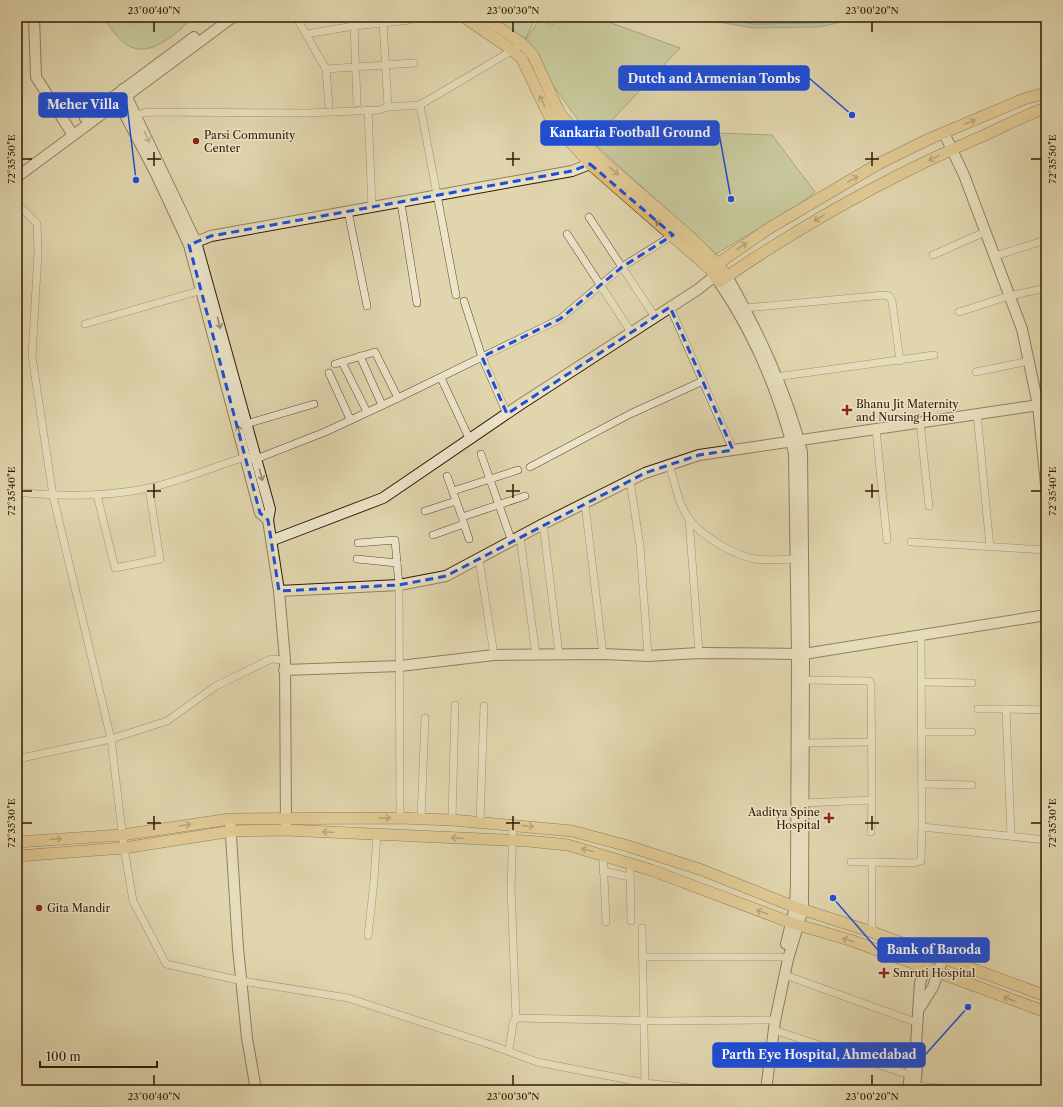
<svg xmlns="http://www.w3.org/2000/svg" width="1063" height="1107" viewBox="0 0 1063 1107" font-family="'Libre Caslon Text',serif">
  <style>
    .green { fill: #adbe8e; stroke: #706b48 }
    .water { fill: #95b8b1; stroke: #6e786b }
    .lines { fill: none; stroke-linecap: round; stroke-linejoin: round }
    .shore { stroke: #64685a; stroke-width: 1 }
    .street-casing { stroke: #5e472e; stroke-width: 8 }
    .secondary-casing { stroke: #331803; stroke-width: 12 }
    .primary-casing { stroke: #331803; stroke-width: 12 }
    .street { stroke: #ebe4ca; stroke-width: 7 }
    .secondary { stroke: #ebe4ca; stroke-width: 10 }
    .primary { stroke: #e0ba76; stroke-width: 11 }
    .oneway { stroke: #8a693c }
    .oneway2 { stroke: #988870 }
    .marked { fill: none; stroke: #1d4ed8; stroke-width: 3; stroke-dasharray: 8 5; stroke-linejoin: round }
    .ticks { fill: none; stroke: #331803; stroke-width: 1.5 }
    .poi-dot { fill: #8f2418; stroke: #ebe4ca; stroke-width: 1.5 }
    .labels { text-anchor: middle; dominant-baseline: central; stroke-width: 3; stroke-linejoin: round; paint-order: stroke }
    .poi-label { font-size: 11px; fill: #331803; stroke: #ebe4ca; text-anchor: start }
    .leader { fill: none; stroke: #1d4ed8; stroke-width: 1.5 }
    .callout-dot { fill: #1d4ed8; stroke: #ebe4ca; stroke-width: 1.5 }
    .callout { fill: #1d4ed8; stroke: #1d4ed8; stroke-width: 1.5 }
    .callout-label { font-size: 12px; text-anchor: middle; font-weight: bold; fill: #fff }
    .neatline { fill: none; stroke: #331803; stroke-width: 1.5 }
    .ticks-label { font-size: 10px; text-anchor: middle; fill: #331803 }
  </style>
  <rect width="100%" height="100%" fill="#e0d5ad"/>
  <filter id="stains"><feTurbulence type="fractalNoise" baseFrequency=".005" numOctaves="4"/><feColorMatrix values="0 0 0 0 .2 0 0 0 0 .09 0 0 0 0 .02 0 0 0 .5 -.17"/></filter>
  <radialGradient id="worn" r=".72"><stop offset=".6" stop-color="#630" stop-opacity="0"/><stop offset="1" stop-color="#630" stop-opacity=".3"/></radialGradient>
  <g class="green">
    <path d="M102,17H195C177,31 152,60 127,45C117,39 110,26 102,17Z"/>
    <polygon points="490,17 536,17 524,42 540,19 553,25 558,17 601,17 614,24 680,48 599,134 598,143 602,134 691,132 772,135 815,192 798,205 716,254 597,146 523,44"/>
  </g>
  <polygon class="water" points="688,17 863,17 820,27 753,28"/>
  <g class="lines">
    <g class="shore">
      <polyline points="713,17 753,24 820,23 846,17"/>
      <polyline points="744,17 754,19 825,17"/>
    </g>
    <defs>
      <g id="street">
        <polyline points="296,17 326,69 329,105"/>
        <polyline points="349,17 354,26 357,103"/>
        <polyline points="383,23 388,107"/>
        <polyline points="306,34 354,26 410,20"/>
        <polyline points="326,69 414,63"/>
        <polyline points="420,105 456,295"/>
        <polyline points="368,110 372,207"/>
        <polyline points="137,115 147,112 308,113 379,110 388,107 420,105 523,44"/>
        <polyline points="17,203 37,224 38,253 32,356 53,496 111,739 124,848 133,901 166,964 242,981 348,998 494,1046 537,1062 645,1083 710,1090"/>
        <polyline points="401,203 417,303"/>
        <polyline points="348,211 367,306"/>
        <polyline points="589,217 655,317"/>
        <polyline points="567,234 631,332"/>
        <polyline points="933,255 985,232"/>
        <polyline points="995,256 1046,240"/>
        <polyline points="464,301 482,357 507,414"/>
        <polyline points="670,307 733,450"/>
        <polyline points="745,308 884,295 889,296 892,301 900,361"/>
        <polyline points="959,312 1009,296 1046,288"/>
        <polyline points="85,324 202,290"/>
        <polyline points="360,356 382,405"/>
        <polyline points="342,362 367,412"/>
        <polyline points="335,364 375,352 398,398"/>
        <polyline points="976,372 1029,361"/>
        <polyline points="329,373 350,419"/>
        <polyline points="776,377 934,355"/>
        <polyline points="441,378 470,440"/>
        <polyline points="977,413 990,547"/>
        <polyline points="920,422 929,506"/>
        <polyline points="246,424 314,404"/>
        <polyline points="876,429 887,540"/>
        <polyline points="481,454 512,542"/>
        <path d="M669,465C675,482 678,504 689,519C703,537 735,556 756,559C769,561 783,559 796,559"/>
        <polyline points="530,467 630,414 703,381"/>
        <polyline points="447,476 462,517 525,496"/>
        <polyline points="630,481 640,546 648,656"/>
        <polyline points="453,491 518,470"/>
        <path d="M17,492C61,497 105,497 149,488C181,481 213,467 245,457L256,459L325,432L398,398L560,319L622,267L673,235"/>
        <polyline points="97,495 115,568 160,559 149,488"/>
        <polyline points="585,504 603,654"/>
        <polyline points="425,511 456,501"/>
        <polyline points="689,519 699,653"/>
        <polyline points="463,521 469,539"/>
        <polyline points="543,524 559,654"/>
        <polyline points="433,535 464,524"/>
        <polyline points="520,537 536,655"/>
        <polyline points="911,542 1046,550"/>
        <polyline points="358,543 395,540 399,585 400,818"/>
        <polyline points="357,559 397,563"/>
        <polyline points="479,559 494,655"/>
        <polyline points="921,635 922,827 1046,840"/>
        <polyline points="804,680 869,681 871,684 872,800"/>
        <polyline points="921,682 972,683"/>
        <polyline points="978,709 1006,709"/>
        <polyline points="922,732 972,732"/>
        <polyline points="804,743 871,742"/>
        <polyline points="17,759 111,739 167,721 216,686 271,659 285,660"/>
        <polyline points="922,784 972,785"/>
        <polyline points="804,803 872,800 871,832"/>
        <polyline points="421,819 425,718"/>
        <polyline points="452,820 455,705"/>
        <polyline points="480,822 484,706"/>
        <polyline points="1011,836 1006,709 1046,710"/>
        <polyline points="603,855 606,922"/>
        <polyline points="851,862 872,862"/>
        <polyline points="630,864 631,921"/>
        <polyline points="603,871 630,877"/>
        <polyline points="642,928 645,1083"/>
        <polyline points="872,932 872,862 914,863 921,861 922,827"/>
        <polyline points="368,936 374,881 377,833"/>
        <polyline points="642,957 783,957"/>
        <polyline points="785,975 918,1023"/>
        <polyline points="516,1018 661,1021 770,1020"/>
        <polyline points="774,1030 910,1075"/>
        <polyline points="509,1051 513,1023 516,1018 511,888 513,824"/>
        <polyline points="916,1086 965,1090"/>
      </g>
      <g id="secondary">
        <polyline points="34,17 36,77 73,135"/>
        <polyline points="123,89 196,242 270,509 268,520 279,591 285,660 286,826"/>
        <polyline points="115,96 156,174 189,245 260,513 268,520"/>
        <polyline points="85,118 194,37"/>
        <polyline points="944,133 964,175 1022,329 1038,405 1046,485"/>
        <polyline points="17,177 233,17"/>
        <polyline points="191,244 211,236 572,171 590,164 594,159"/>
        <path d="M727,276C758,332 786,390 802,452L804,654L803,909L788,959L775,1021L766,1090"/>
        <path d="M719,282C754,333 779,393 794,453L797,653L796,883L795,907L786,944"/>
        <polyline points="273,540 383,498 521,404 697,290 715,276"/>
        <polyline points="279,591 399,585 446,576 543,524 645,473 699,455 1046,404"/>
        <polyline points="284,670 400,666 494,655 603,654 648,656 699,653 804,654 1046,615"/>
        <polyline points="230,819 238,948 247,1038 256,1090"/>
        <polyline points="919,1009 933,987 943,958"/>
        <polyline points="915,1060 920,983 929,954"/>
        <polyline points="908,1090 911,1066 915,1060 917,1066 915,1090"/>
      </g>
      <g id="primary">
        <path d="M464,17L512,50L522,59L551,120L590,164L710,269L719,282C803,224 891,175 985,135C1005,126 1025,115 1046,108"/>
        <polyline points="483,17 523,44 533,55 560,114 597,156 688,235 717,263 727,276"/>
        <polyline points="710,269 768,229 878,164 929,139 1024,99 1046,93"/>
        <polyline points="17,842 122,835 230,819 400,818 452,820 572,831 628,846 702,870 795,907 872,932 1046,996"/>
        <polyline points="17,856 124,848 232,831 285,830 528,841 568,845 651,870 792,923 853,941 1046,1012"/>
      </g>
    </defs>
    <use href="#street" class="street-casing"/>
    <use href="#secondary" class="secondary-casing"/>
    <use href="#primary" class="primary-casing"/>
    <use href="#street" class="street"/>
    <use href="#secondary" class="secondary"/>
    <use href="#primary" class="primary"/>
  </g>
  <defs><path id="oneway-shaft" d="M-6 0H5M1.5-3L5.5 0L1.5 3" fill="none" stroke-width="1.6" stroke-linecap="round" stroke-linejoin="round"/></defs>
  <g class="oneway">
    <use href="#oneway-shaft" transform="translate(542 101) rotate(-115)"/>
    <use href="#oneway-shaft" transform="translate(970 122) rotate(-23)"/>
    <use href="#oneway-shaft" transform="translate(934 158) rotate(154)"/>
    <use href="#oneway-shaft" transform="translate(614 171) rotate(41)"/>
    <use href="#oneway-shaft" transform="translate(853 179) rotate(-29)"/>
    <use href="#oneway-shaft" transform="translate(819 218) rotate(148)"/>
    <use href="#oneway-shaft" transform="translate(660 224) rotate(-139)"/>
    <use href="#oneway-shaft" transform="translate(742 246) rotate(-33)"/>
    <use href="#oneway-shaft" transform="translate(385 818) rotate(-1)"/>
    <use href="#oneway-shaft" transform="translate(185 825) rotate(-9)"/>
    <use href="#oneway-shaft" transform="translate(528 826) rotate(5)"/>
    <use href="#oneway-shaft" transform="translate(328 832) rotate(-178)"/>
    <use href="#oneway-shaft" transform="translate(457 838) rotate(-177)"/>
    <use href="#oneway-shaft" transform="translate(56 839) rotate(-4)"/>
    <use href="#oneway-shaft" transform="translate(587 850) rotate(-165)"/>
    <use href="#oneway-shaft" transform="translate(762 912) rotate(-160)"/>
    <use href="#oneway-shaft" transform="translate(848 940) rotate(-163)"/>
    <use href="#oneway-shaft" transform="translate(1009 999) rotate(-160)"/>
  </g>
  <g class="oneway2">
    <use href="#oneway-shaft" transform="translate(147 137) rotate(65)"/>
    <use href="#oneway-shaft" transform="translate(219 323) rotate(75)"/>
    <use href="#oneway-shaft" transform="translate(239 431) rotate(-105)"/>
    <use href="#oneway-shaft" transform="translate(261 475) rotate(75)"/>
  </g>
  <path d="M0 0H1063V1107H0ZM590,164L673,235L622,267L560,319L482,357L507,414L670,307L733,450L699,455L645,473L446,576L399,585L279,591L268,520L260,513L189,245L211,236L572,171Z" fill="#e0d5ad" fill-opacity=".55" fill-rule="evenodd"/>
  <path class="marked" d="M590,164L673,235L622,267L560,319L482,357L507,414L670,307L733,450L699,455L645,473L446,576L399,585L279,591L268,520L260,513L189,245L211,236L572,171Z"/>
  <path class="ticks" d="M154,22V32M513,22V32M872,22V32M154,152V166M513,152V166M872,152V166M22,159H32M147,159H161M506,159H520M865,159H879M1031,159H1041M154,484V498M513,484V498M872,484V498M22,491H32M147,491H161M506,491H520M865,491H879M1031,491H1041M154,816V830M513,816V830M872,816V830M22,823H32M147,823H161M506,823H520M865,823H879M1031,823H1041M154,1075V1085M513,1075V1085M872,1075V1085"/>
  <g class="poi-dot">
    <circle cx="196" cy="141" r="4"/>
    <path d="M845 404h4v4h4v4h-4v4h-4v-4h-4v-4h4z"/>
    <path d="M827 812h4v4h4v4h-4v4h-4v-4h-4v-4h4z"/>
    <circle cx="39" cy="908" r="4"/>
    <path d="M882 967h4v4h4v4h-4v4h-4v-4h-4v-4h4z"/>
  </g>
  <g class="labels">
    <g class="poi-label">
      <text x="204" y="135">Parsi Community<tspan x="204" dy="13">Center</tspan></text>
      <text x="856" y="404">Bhanu Jit Maternity<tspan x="856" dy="13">and Nursing Home</tspan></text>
      <text x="820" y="812" text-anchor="end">Aaditya Spine<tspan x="820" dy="13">Hospital</tspan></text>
      <text x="47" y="908">Gita Mandir</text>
      <text x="893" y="973">Smruti Hospital</text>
    </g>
  </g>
  <path class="leader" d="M852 115L809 78M136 180L127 105M731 199L719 133M833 898L878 950M968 1007L925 1055"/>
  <g class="callout-dot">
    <circle cx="852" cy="115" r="4"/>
    <circle cx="136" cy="180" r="4"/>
    <circle cx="731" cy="199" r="4"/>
    <circle cx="833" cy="898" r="4"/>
    <circle cx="968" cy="1007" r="4"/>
  </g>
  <g class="callout">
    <rect x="619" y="66" width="190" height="24" rx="4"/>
    <rect x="39" y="93" width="88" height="24" rx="4"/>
    <rect x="541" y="121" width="178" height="24" rx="4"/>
    <rect x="878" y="938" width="111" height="24" rx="4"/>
    <rect x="713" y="1043" width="212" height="24" rx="4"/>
  </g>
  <g class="callout-label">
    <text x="714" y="83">Dutch and Armenian Tombs</text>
    <text x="83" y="109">Meher Villa</text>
    <text x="630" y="137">Kankaria Football Ground</text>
    <text x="934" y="954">Bank of Baroda</text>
    <text x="819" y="1059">Parth Eye Hospital, Ahmedabad</text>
  </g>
  <rect width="1063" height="1107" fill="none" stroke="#e0d5ad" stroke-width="44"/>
  <path d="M40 1061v6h117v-6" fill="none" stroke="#331803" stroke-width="2"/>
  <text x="46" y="1061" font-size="12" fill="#331803" stroke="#ebe4ca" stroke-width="3" paint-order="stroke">100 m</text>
  <rect x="22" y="22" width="1019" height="1063" class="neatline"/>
  <g class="ticks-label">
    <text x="154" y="14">23°00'40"N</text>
    <text x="513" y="14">23°00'30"N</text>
    <text x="872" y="14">23°00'20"N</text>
    <text transform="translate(1052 159) rotate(-90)" y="4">72°35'50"E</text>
    <text transform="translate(11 159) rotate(-90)" y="4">72°35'50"E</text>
    <text transform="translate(1052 491) rotate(-90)" y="4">72°35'40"E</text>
    <text transform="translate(11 491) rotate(-90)" y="4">72°35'40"E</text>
    <text transform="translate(1052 823) rotate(-90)" y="4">72°35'30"E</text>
    <text transform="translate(11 823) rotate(-90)" y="4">72°35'30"E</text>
    <text x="154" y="1100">23°00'40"N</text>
    <text x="513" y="1100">23°00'30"N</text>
    <text x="872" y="1100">23°00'20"N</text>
  </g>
  <rect width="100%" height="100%" filter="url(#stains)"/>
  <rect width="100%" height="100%" fill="url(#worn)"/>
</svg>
